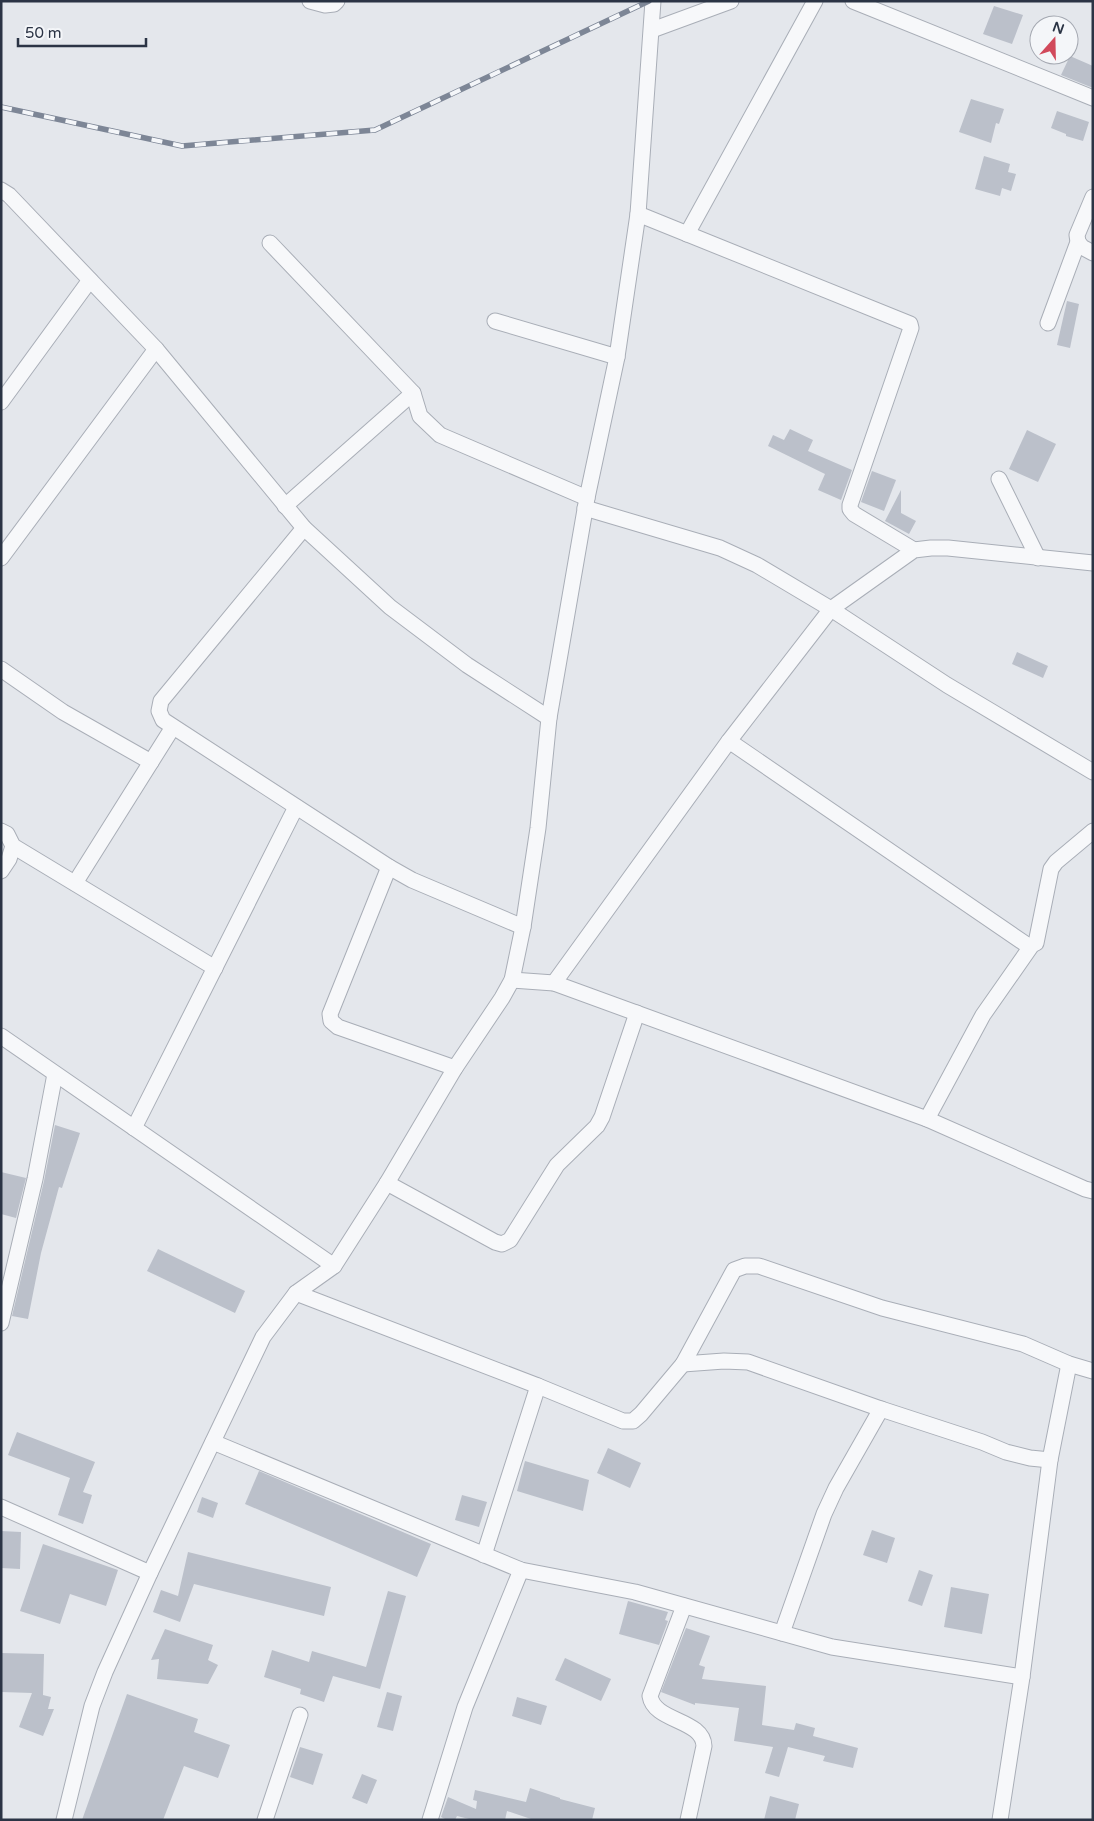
<svg xmlns="http://www.w3.org/2000/svg" width="1094" height="1821" viewBox="0 0 1094 1821" font-family="'Varela Round',sans-serif">
  <style>
    .building { fill: #bbc0ca }
    .lines { fill: none; stroke-linecap: round; stroke-linejoin: round }
    .minor-casing { stroke: #a9aeb7; stroke-width: 17 }
    .minor { stroke: #f7f8fa; stroke-width: 15 }
    .rail-casing { stroke: #7d8696; stroke-width: 5.5 }
    .rail { stroke: #f4f6f9; stroke-width: 4; stroke-dasharray: 11; stroke-linecap: butt }
  </style>
  <rect width="100%" height="100%" fill="#e4e7ec"/>
  <g class="building">
    <polygon points="994,6 1023,15 1012,44 983,34"/>
    <polygon points="1070,56 1093,66 1093,88 1061,75"/>
    <polygon points="971,99 1004,109 999,124 996,123 991,143 959,132"/>
    <polygon points="1057,111 1089,122 1083,141 1066,136 1066,134 1051,128"/>
    <polygon points="984,156 1010,164 1008,172 1016,174 1011,191 1002,188 1000,196 975,189"/>
    <polygon points="1067,301 1079,304 1070,348 1057,345"/>
    <polygon points="790,429 813,440 808,451 852,470 841,500 818,490 825,474 768,446 773,435 784,440"/>
    <polygon points="1027,430 1056,444 1038,482 1009,469"/>
    <polygon points="872,471 896,480 884,511 861,502"/>
    <polygon points="901,490 901,513 916,521 909,534 885,521"/>
    <polygon points="1017,652 1048,666 1043,678 1012,664"/>
    <polygon points="55,1125 80,1133 62,1188 59,1187 41,1253 28,1319 12,1316 44,1181"/>
    <polygon points="1,1172 26,1178 16,1218 1,1214"/>
    <polygon points="158,1249 245,1291 235,1313 147,1271"/>
    <polygon points="17,1432 95,1462 83,1492 92,1495 83,1524 58,1515 70,1478 8,1455"/>
    <polygon points="608,1448 641,1463 630,1488 597,1473"/>
    <polygon points="525,1461 589,1480 583,1511 517,1491"/>
    <polygon points="259,1471 431,1544 417,1577 245,1504"/>
    <polygon points="462,1495 487,1502 479,1527 455,1520"/>
    <polygon points="202,1497 218,1503 213,1518 197,1512"/>
    <polygon points="872,1530 895,1538 887,1563 863,1555"/>
    <polygon points="1,1531 21,1532 20,1569 1,1568"/>
    <polygon points="43,1544 118,1570 106,1606 70,1594 60,1624 20,1611"/>
    <polygon points="188,1552 331,1587 324,1616 194,1584 180,1622 153,1612 161,1590 178,1596"/>
    <polygon points="919,1570 933,1575 922,1606 908,1601"/>
    <polygon points="951,1587 989,1594 982,1634 944,1627"/>
    <polygon points="388,1591 406,1596 380,1689 333,1676 324,1702 300,1694 301,1689 264,1677 272,1650 309,1662 312,1651 366,1667"/>
    <polygon points="628,1601 668,1612 665,1620 668,1621 659,1645 619,1634"/>
    <polygon points="686,1628 710,1636 699,1665 705,1667 702,1679 766,1686 762,1725 794,1730 796,1723 815,1728 813,1736 858,1748 853,1768 823,1761 825,1756 788,1747 779,1777 765,1773 773,1747 734,1741 739,1708 695,1703 695,1705 661,1692"/>
    <polygon points="165,1629 213,1645 208,1660 218,1665 208,1684 157,1679 159,1659 151,1660"/>
    <polygon points="1,1653 44,1654 43,1695 51,1697 48,1709 54,1709 43,1736 19,1727 32,1693 1,1692"/>
    <polygon points="565,1658 611,1679 601,1701 555,1680"/>
    <polygon points="387,1692 402,1696 393,1731 377,1727"/>
    <polygon points="127,1694 198,1719 194,1732 230,1745 218,1778 184,1766 163,1820 82,1820"/>
    <polygon points="517,1697 547,1706 541,1725 512,1716"/>
    <polygon points="300,1747 323,1754 313,1785 290,1777"/>
    <polygon points="362,1774 377,1780 367,1804 352,1798"/>
    <polygon points="530,1788 560,1798 560,1799 595,1808 592,1820 534,1820 507,1811 505,1820 473,1820 457,1816 455,1820 447,1820 441,1817 448,1797 476,1809 477,1801 473,1800 475,1790 526,1802"/>
    <polygon points="770,1796 799,1804 795,1820 764,1820"/>
  </g>
  <g class="lines">
    <defs>
      <g id="minor">
        <polyline points="310,1 325,5 334,4 337,1"/>
        <polyline points="853,1 1093,98"/>
        <polyline points="652,30 731,1"/>
        <polyline points="1,190 9,195 156,349 304,528 390,607 467,665 549,718"/>
        <polyline points="638,214 910,324 911,328 850,505 850,509 854,514 914,550"/>
        <polyline points="687,234 815,1"/>
        <polyline points="1078,242 1082,247 1093,253"/>
        <polyline points="270,243 413,393 285,506"/>
        <polyline points="495,321 617,357"/>
        <polyline points="1048,323 1078,242 1077,235 1093,197"/>
        <polyline points="413,393 420,416 440,435 587,498"/>
        <polyline points="1,402 90,280"/>
        <polyline points="999,479 1038,558"/>
        <polyline points="585,508 720,548 757,565 831,609 947,685 1093,772"/>
        <polyline points="304,528 161,701 159,711 163,720 389,867 412,880 523,927"/>
        <polyline points="1,558 156,349"/>
        <polyline points="1,669 63,712 151,762"/>
        <polyline points="729,741 1027,945 1032,945"/>
        <polyline points="1,831 7,834 13,846 215,968"/>
        <polyline points="389,867 330,1014 331,1021 338,1027 455,1068"/>
        <polyline points="1,871 9,859 13,846"/>
        <polyline points="75,883 173,727"/>
        <polyline points="512,980 554,983 927,1119 1085,1189 1093,1191"/>
        <polyline points="554,983 729,741 831,609 914,550 931,548 948,548 1093,563"/>
        <polyline points="1,1036 334,1266"/>
        <polyline points="927,1119 983,1015 1032,945 1036,943 1051,869 1056,862 1093,831"/>
        <polyline points="134,1128 296,807"/>
        <polyline points="387,1183 495,1242 502,1244 510,1240 557,1165 597,1126 602,1117 637,1013"/>
        <polyline points="296,1293 538,1386 623,1421 633,1421 641,1414 683,1364 734,1270 745,1266 759,1266 882,1308 1023,1344 1069,1364 1093,1371"/>
        <polyline points="1,1323 35,1179 55,1074"/>
        <polyline points="683,1364 724,1361 748,1362 881,1409 982,1442 1006,1452 1030,1458 1050,1460"/>
        <polyline points="213,1442 521,1570 635,1592 832,1647 1022,1677"/>
        <polyline points="1,1507 150,1573"/>
        <polyline points="484,1555 538,1386"/>
        <path d="M684,1606L650,1696C654,1722 703,1719 704,1746L688,1820"/>
        <polyline points="782,1633 824,1514 836,1488 881,1409"/>
        <polyline points="64,1820 92,1706 105,1672 150,1573 263,1337 296,1293 334,1266 387,1183 455,1068 502,998 512,980 523,927 538,828 549,718 587,498 617,357 638,214 653,1"/>
        <polyline points="265,1820 300,1715"/>
        <polyline points="430,1820 465,1707 521,1570"/>
        <polyline points="1000,1820 1022,1677 1050,1460 1069,1364"/>
      </g>
    </defs>
    <use href="#minor" class="minor-casing"/>
    <use href="#minor" class="minor"/>
    <defs>
      <polyline id="rail" points="1,107 182,146 375,130 649,1"/>
    </defs>
    <use href="#rail" class="rail-casing"/>
    <use href="#rail" class="rail"/>
  </g>
  <rect width="1094" height="1821" fill="none" stroke="#2b3445" stroke-width="5"/>
  <g transform="translate(1054 40) rotate(20)"><circle r="24" fill="#f4f6f9" stroke="#a4a8b1"/>
  <path d="M0-4L9 19L0 12L-9 19Z" fill="#d1495b"/>
  <text y="-8" font-size="14" font-weight="bold" text-anchor="middle" fill="#2b3445">N</text>
  </g>
  <path d="M18 38v8h128v-8" fill="none" stroke="#2b3445" stroke-width="2.5"/>
  <text x="25" y="38" font-size="15" fill="#2b3445" stroke="#f4f6f9" stroke-width="4" paint-order="stroke">50 m</text>
</svg>
